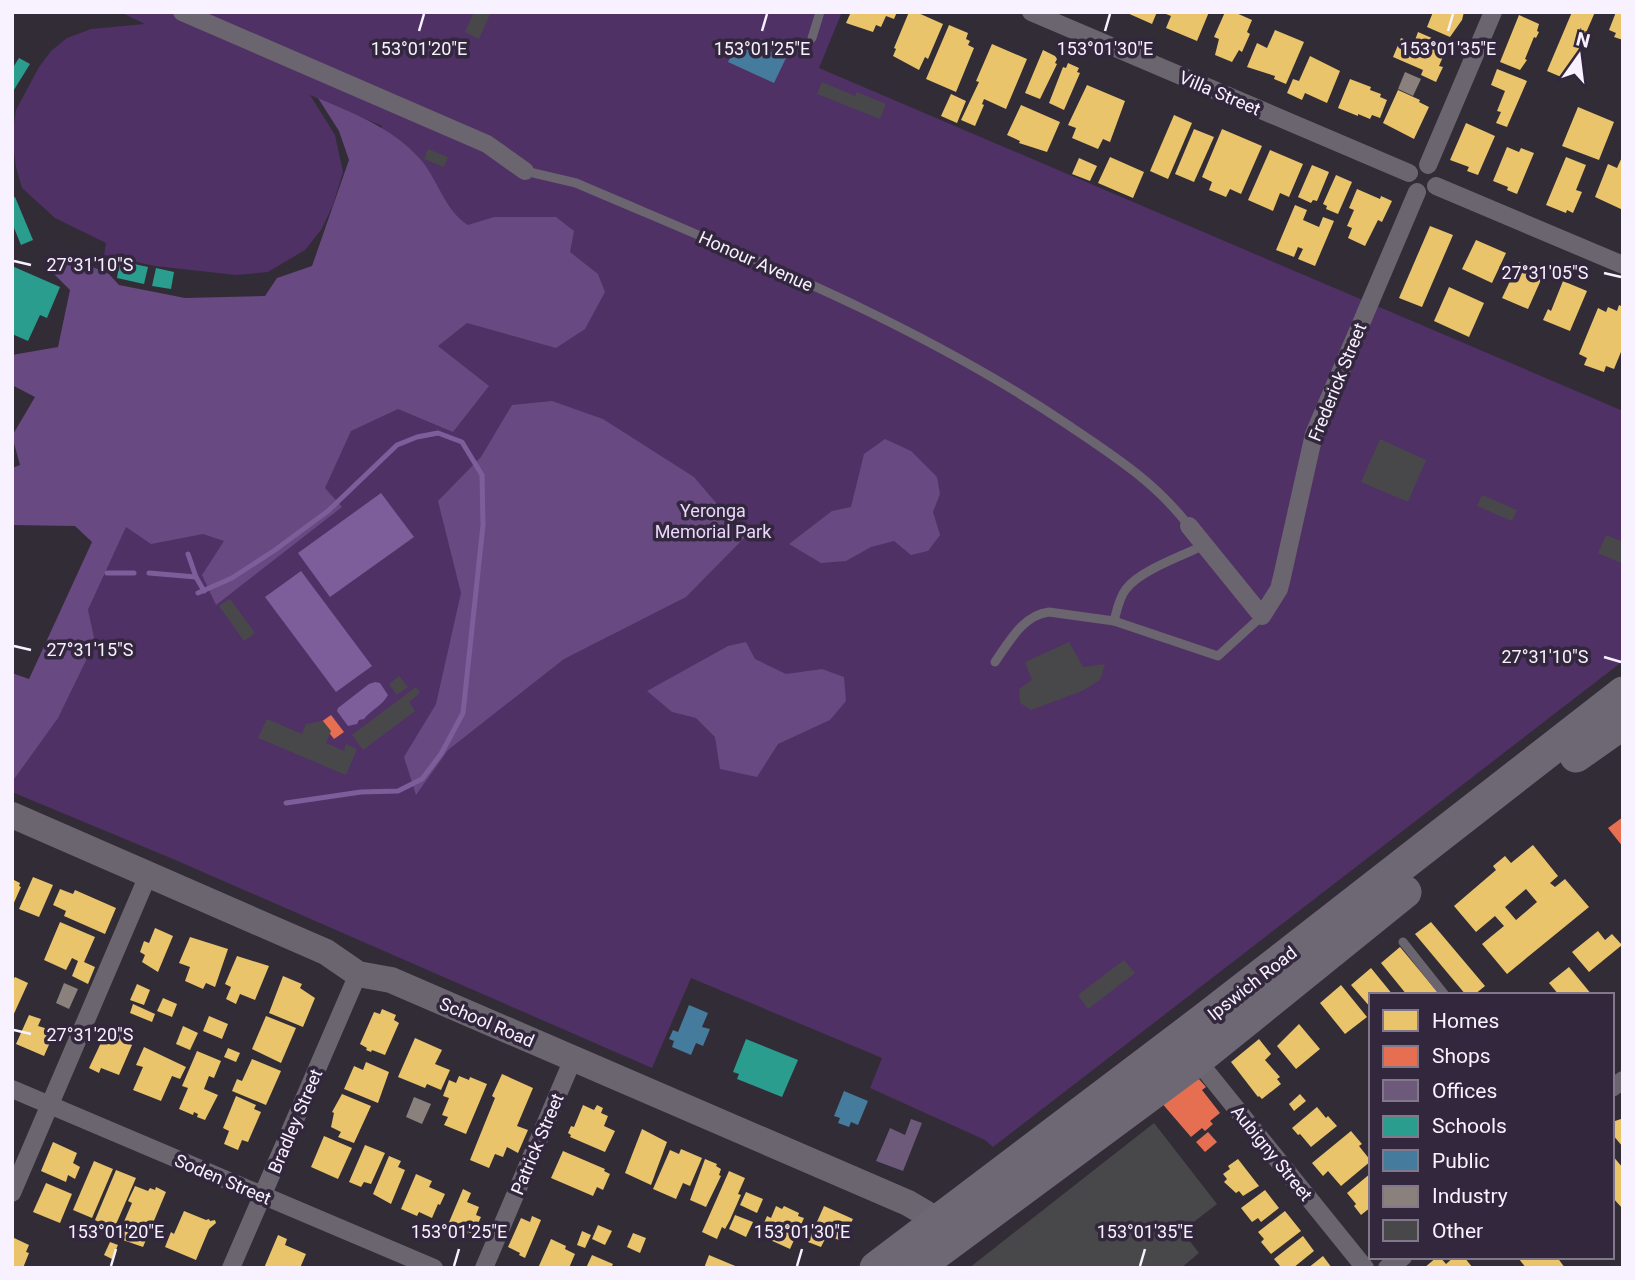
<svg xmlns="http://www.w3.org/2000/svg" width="1635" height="1280" viewBox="0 0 1635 1280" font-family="Roboto,sans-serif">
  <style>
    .green { fill: #4f3165 }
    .forest { fill: #684981 }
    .water { fill: #7e5e9a }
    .homes { fill: #e9c46a; fill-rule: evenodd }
    .shops { fill: #e76f51 }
    .offices { fill: #6d597a }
    .schools { fill: #2a9d8f }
    .public { fill: #457b9d }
    .industry { fill: #8a817c }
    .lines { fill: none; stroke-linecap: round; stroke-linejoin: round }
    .stream { stroke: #7e5e9a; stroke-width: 5 }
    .building { fill: #48484a }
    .lane { stroke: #6a656e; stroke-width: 9 }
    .street { stroke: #6a656e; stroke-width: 18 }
    .secondary { stroke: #6a656e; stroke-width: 26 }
    .highway { stroke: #6e6774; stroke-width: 33 }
    .ticks { fill: none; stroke: #f8f1ff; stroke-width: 2.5 }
    .labels { text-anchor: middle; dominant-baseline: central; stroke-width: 7; stroke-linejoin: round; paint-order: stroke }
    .street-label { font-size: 18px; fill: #f8f1ff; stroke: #32273c }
    .park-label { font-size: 18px; fill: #ead7fc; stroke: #32273c }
    .ticks-label { font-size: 18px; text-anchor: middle; fill: #f8f1ff; stroke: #32273c; stroke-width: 7; stroke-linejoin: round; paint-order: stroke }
  </style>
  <rect width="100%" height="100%" fill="#322c37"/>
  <polygon class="green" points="120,12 842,12 819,68 1623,411 1623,661 993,1147 985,1140 870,1088 882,1058 691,978 652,1068 173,859 12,792 12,778 205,352 270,380 382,126 310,95 335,135 343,172 333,205 321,230 305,250 268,272 236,275 155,266 104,255 106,243 55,218 22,188 16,167 12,137 16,110 39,67 51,51 67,38 91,29 145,24"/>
  <g class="forest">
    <path d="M318,98C355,114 393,128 421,160C438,180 445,211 468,225L494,217H556L574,231L570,252L598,274L605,292L585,329L556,348L467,323L438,346L489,386L453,432L398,409L351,431L325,488L342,507L216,605L202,575L224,541L203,534L151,544L126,527L88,610L95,642L58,718L12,782V673L29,679L92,542L75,526L12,525V468L20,465L12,436L35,397L12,385V355L58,347L70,290L51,271L62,255L108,273L119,285L185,298L265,296L277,278L312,266L349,160L339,131Z"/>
    <polygon points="552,401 603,419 694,477 745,537 686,597 564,659 448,750 416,795 404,757 436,704 461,593 438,501 481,457 512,405"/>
    <polygon points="885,439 911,451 937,477 940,494 933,512 940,535 928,551 911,555 894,541 871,547 846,561 821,563 789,544 832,511 851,507 864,454"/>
    <polygon points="746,642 755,659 786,674 822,669 844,677 846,701 830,720 778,744 757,777 720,769 715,737 696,718 672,712 647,691 728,646"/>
  </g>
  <g class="water">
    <polygon points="381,493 414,537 330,597 298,553"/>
    <polygon points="301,571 372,666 336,692 265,597"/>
    <path d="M375,682L380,683L388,695C382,706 371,710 364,719L359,720L357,724L348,726L337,711L338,708L369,684Z"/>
  </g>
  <g class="homes">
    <polygon points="851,12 897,12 894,19 886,16 881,27 876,25 873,32 846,23"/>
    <polygon points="909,12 916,12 943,24 928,59 925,57 919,70 893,56 896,49 894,48"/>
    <polygon points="1125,12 1157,12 1152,24"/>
    <polygon points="1161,12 1209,12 1197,41 1166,28 1171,16"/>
    <polygon points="1225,12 1234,12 1252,20 1247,32 1250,34 1242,52 1239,50 1232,62 1215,55 1219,39 1214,37"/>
    <polygon points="1433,12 1464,12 1462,20 1450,37 1427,27"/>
    <polygon points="1572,12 1595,12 1566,79 1547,71"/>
    <polygon points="1616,12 1623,12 1623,40 1614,37 1616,33 1609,30"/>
    <polygon points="1519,15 1539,24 1537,31 1539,32 1536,38 1534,37 1525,59 1527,60 1520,70 1500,62"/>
    <polygon points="949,25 968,33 966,39 970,41 968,45 974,48 956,92 926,79"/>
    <polygon points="1275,30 1304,42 1286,84 1274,79 1275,76 1247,67 1257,43 1267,48"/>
    <polygon points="1418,32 1448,45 1439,66 1443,67 1436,82 1421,75 1423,70 1393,57 1401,38 1414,43"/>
    <polygon points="992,44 1027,59 1006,109 984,99 982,104 984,105 975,126 961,120 979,82 976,81"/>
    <polygon points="1043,50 1055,56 1057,59 1055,63 1057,64 1040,99 1025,93"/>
    <polygon points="1310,56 1340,71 1327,103 1305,93 1302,100 1287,93 1293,79 1299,81"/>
    <polygon points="1068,63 1079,68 1077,72 1080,73 1064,110 1049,103 1063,67 1066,68"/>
    <polygon points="1497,69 1527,81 1507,127 1496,123 1501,112 1497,111 1505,91 1491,85"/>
    <polygon points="1350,79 1371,87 1370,90 1381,94 1380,97 1387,100 1380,118 1372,115 1370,119 1358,114 1358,116 1338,108"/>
    <polygon points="1087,85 1125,101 1110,142 1103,139 1098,149 1072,138 1076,128 1068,125"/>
    <polygon points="1398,90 1420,100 1419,102 1429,107 1414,139 1383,123"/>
    <polygon points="951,94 966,101 957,123 941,116"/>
    <polygon points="1021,105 1060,122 1047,152 1019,143 1020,141 1007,135"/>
    <polygon points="1578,107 1614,122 1599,160 1562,146"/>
    <polygon points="1174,115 1192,123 1168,179 1150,171"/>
    <polygon points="1466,123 1495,136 1478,175 1467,171 1469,167 1450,160"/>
    <polygon points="1194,129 1214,137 1194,182 1175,174"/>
    <polygon points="1222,129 1262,146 1241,194 1230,189 1226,197 1209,190 1212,182 1202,177"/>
    <polygon points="1507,147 1519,152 1521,148 1534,153 1517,194 1507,190 1508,187 1493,181"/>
    <polygon points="1270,150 1303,164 1289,197 1280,193 1273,211 1248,200"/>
    <polygon points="1623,155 1623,210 1595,197 1608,164 1617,168"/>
    <polygon points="1110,157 1144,172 1133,198 1098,183"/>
    <polygon points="1566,157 1586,165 1576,190 1582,192 1573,213 1567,210 1566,213 1546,205"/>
    <polygon points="1079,158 1097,166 1090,181 1072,174"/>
    <polygon points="1312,165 1329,172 1317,201 1313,200 1311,203 1298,197"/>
    <polygon points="1336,175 1352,182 1338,214 1326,209 1327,206 1323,204"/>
    <polygon points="1357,189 1380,199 1381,196 1392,201 1382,222 1378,220 1365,246 1348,238 1352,228 1347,226 1354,210 1349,208"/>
    <polygon points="1295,205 1307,210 1303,220 1319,227 1323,217 1334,221 1315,266 1298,259 1303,249 1298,247 1294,257 1276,250"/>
    <polygon points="1430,226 1453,235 1422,307 1399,298"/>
    <polygon points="1476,240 1506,253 1492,283 1462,269"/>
    <polygon points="1519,262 1544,273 1528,309 1502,298"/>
    <polygon points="1563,281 1587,291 1570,331 1543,320 1548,309 1551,311"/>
    <polygon points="1449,287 1484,303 1469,337 1434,321"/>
    <polygon points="1619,305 1623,307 1623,347 1614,369 1606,366 1604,372 1584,365 1587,358 1579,354 1598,308 1606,312 1608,307 1617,311"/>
    <path d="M1533,845L1558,876L1550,883L1555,887L1565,879L1589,907L1507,974L1482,944L1504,926L1495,916L1476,932L1454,906L1496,870L1493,866L1505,856L1511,863ZM1526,889L1537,902L1516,920L1505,907Z"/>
    <polygon points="33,877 53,885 39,917 19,909"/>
    <polygon points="12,879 20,883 19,886 21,887 12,907"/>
    <polygon points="60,889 73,894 75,890 116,908 105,934 64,916 66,911 53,905"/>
    <polygon points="60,922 95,937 84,962 95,967 88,984 72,976 78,961 72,958 66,970 44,960"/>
    <polygon points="1431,922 1485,986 1474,995 1466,995 1415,934"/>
    <polygon points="155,928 173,936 158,972 142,962 145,955 140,952 144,941 149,943"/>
    <polygon points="1598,931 1605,940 1612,934 1622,945 1589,972 1572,952"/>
    <polygon points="190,937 228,949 215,987 206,983 203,989 185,981 190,967 179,963"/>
    <polygon points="1400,947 1440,995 1407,995 1381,963"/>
    <polygon points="237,956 269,966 255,1000 240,994 236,1004 226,999 231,987 225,984"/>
    <polygon points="1569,967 1592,995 1559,995 1549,983"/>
    <polygon points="1371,968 1393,995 1371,995 1371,1008 1351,985"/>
    <polygon points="283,976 302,984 300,988 315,998 303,1027 269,1013"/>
    <polygon points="15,977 28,983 12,1018 12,981"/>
    <polygon points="137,984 150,990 144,1005 130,1000"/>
    <polygon points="1341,985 1367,1017 1345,1034 1320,1003"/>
    <polygon points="163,998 177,1004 172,1017 157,1011"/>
    <polygon points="133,1004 155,1014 152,1022 130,1013"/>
    <polygon points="382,1009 396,1015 394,1020 399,1023 385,1055 372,1050 371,1052 366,1050 367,1048 360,1044 374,1012 380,1014"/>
    <polygon points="29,1015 41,1019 38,1026 55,1031 44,1056 16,1044"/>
    <polygon points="209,1016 228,1024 222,1039 203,1031"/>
    <polygon points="266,1016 296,1028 281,1063 252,1049"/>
    <polygon points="1299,1024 1320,1049 1296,1069 1277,1046"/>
    <polygon points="183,1026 198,1033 190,1050 176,1044"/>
    <polygon points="107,1030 127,1038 126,1042 132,1045 119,1075 101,1068 99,1073 89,1068"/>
    <polygon points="415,1038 442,1050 435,1064 450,1070 441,1090 427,1084 425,1088 398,1077"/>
    <polygon points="1259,1039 1271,1054 1265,1060 1280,1077 1277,1079 1281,1084 1262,1099 1259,1096 1258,1097 1231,1062"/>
    <polygon points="144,1047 186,1067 180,1079 172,1076 161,1101 133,1090 143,1067 136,1065"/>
    <polygon points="228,1048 240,1053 236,1062 224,1057"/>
    <polygon points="197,1051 221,1061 214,1078 209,1076 204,1089 218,1095 205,1120 197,1117 198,1114 194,1112 193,1115 179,1109 188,1088 182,1086"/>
    <polygon points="252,1059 281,1071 266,1105 232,1091 237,1079 242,1081"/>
    <polygon points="366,1062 389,1072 378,1103 344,1089 354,1066 363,1070"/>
    <polygon points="502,1074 533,1088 517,1126 528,1130 518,1153 507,1147 503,1157 495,1154 489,1168 470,1160 495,1098 492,1096"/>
    <polygon points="459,1076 469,1080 470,1077 487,1084 466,1134 444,1125 448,1117 442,1115 449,1098 443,1096 449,1080 456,1083"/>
    <polygon points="342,1094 371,1106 354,1143 338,1137 341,1132 331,1127 334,1113 332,1112"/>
    <polygon points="1300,1094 1306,1101 1294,1111 1289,1104"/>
    <polygon points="236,1096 256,1105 254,1109 261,1112 248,1142 242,1140 238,1150 224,1144 229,1131 223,1128"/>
    <polygon points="583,1105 594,1110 597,1105 603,1108 601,1113 608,1116 604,1126 615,1131 605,1152 570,1137 571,1135 568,1133 571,1126 574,1127"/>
    <polygon points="1317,1107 1326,1118 1328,1116 1337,1126 1311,1147 1300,1134 1298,1135 1292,1128"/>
    <polygon points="1621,1119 1623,1121 1623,1147 1612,1134 1612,1122"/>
    <polygon points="642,1129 667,1142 651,1185 625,1173"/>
    <polygon points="1351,1131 1362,1144 1359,1146 1371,1161 1341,1186 1328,1171 1323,1176 1312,1163"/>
    <polygon points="324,1136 352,1148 338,1179 311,1167"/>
    <polygon points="53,1142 77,1153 73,1163 80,1167 75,1179 68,1175 66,1182 41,1171"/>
    <polygon points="365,1145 385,1153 371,1184 364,1182 361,1187 349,1182"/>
    <polygon points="681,1149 702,1158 690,1186 683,1183 676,1199 653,1189 670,1150 679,1154"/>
    <polygon points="563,1151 605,1169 604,1171 610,1174 603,1190 597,1187 593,1196 551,1178"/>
    <polygon points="1612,1155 1623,1168 1623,1209 1612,1197"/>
    <polygon points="389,1156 401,1161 398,1167 405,1170 391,1204 373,1194"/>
    <polygon points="705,1159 717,1164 716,1166 721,1169 719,1175 721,1176 706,1207 690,1200"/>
    <polygon points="1238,1159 1259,1186 1243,1196 1239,1191 1236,1193 1224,1182 1227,1179 1223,1174 1230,1169 1228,1166"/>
    <polygon points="94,1161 113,1169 92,1218 73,1210"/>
    <polygon points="116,1170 136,1178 114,1229 95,1220"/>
    <polygon points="729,1171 745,1178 738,1194 741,1195 730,1220 725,1229 722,1227 717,1239 702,1232"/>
    <polygon points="1371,1173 1371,1207 1361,1215 1354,1206 1356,1204 1347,1193"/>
    <polygon points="416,1174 432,1181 429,1187 445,1194 440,1205 438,1204 432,1218 419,1212 417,1216 401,1209"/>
    <polygon points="46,1183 72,1194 60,1223 33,1212"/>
    <polygon points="135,1186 148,1191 150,1188 155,1190 156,1187 166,1192 143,1247 117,1238 132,1203 128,1201"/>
    <polygon points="463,1189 471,1193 467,1202 479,1207 476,1215 481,1217 473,1234 468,1232 466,1236 447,1227"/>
    <polygon points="1265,1190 1279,1208 1261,1222 1258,1218 1252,1222 1241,1208"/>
    <polygon points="746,1192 763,1199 757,1213 740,1205"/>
    <polygon points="776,1206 782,1209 784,1206 799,1213 798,1216 804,1218 790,1249 759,1235 767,1216 771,1218"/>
    <polygon points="824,1206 853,1219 841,1241 832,1237 831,1241 825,1239 821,1247 808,1242"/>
    <polygon points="184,1211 206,1220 209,1219 210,1221 215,1220 216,1223 209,1229 196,1260 165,1247 171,1232 174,1234"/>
    <polygon points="1285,1211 1301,1231 1271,1254 1261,1242 1264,1239 1258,1232"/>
    <polygon points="735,1215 753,1222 746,1237 729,1229"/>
    <polygon points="532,1216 541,1220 525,1258 519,1255 520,1253 508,1247 521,1218 530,1222"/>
    <polygon points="598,1225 612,1231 605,1245 592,1239"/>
    <polygon points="582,1231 591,1235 585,1248 577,1245"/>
    <polygon points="633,1233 646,1238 640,1253 627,1247"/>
    <polygon points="278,1235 287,1239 285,1245 306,1254 300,1268 264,1268"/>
    <polygon points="1303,1236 1314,1251 1293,1268 1277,1268 1280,1266 1274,1259"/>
    <polygon points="12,1237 29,1245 26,1252 29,1253 23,1268 12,1268"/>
    <polygon points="551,1239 566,1246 565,1249 575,1254 569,1268 538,1268"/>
    <polygon points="110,1242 118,1245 112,1259 104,1255"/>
    <polygon points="592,1255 613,1264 611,1268 586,1268"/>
    <polygon points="709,1255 740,1268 704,1268"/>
    <polygon points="1323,1256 1332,1268 1308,1268"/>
    <polygon points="1437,1257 1440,1257 1446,1264 1454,1257 1464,1257 1473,1268 1424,1268"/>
    <polygon points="1521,1257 1557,1257 1565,1268 1526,1268 1519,1259"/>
  </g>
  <g class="shops">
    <polygon points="331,715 344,732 334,739 321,722"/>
    <polygon points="1623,817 1623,847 1608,828"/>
    <polygon points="1199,1079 1206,1087 1202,1090 1220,1113 1210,1121 1213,1124 1205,1131 1202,1128 1191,1137 1160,1101"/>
    <polygon points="1208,1132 1217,1142 1205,1152 1196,1142"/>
  </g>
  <polygon class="offices" points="911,1119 922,1123 903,1171 876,1161 890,1128 905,1135"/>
  <g class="schools">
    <polygon points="19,58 30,64 12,93 12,69"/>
    <polygon points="15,197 33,240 21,245 12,223 12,198"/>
    <polygon points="120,261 148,267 144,284 117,278"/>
    <polygon points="12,266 60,287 47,318 40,315 28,341 12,334"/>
    <polygon points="156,268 174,272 171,289 152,286"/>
    <polygon points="746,1039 798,1060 782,1097 737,1079 739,1074 733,1072"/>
  </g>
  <g class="public">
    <polygon points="738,42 762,53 764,49 786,58 774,83 728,62"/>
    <polygon points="689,1005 708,1013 702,1027 710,1029 703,1046 696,1043 691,1055 672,1047 674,1041 669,1039 673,1030 678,1032"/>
    <polygon points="844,1091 868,1101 858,1125 851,1122 849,1127 838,1123 840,1118 834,1116"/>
  </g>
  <g class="industry">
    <polygon points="1405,72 1421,79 1413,96 1398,89"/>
    <polygon points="64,983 78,989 69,1009 56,1003"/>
    <polygon points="414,1097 431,1104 422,1124 406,1117"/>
  </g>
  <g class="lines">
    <g class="stream">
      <polyline points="188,554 196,577 204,591"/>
      <polyline points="107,573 134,573"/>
      <polyline points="149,573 196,577"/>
      <polyline points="198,593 232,578 275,550 328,511 397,445 417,437 438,433 462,442 482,475 483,525 463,713 441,754 422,779 398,791 361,792 286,803"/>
    </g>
  </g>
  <g class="building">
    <polygon points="474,12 490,14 479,39 465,32"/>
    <polygon points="822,82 855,96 857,92 886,104 880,119 817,94"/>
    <polygon points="428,149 448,157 444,167 424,159"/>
    <polygon points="1380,439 1426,460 1408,502 1361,482"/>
    <polygon points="1482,495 1517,510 1512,521 1477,506"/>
    <polygon points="1606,535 1623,542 1623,564 1598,553"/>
    <polygon points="230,599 255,633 244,641 219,606"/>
    <polygon points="1069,642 1083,667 1105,664 1100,680 1082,691 1031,710 1020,703 1019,689 1032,680 1025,662"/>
    <polygon points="399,676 408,687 397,695 389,684"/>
    <polygon points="416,687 420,693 409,702 415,711 363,750 352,735"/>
    <polygon points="267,719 302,734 306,724 323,721 331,731 326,743 344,751 346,744 357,749 346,775 258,738"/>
    <polygon points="1124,960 1135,973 1088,1009 1078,995"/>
    <polygon points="1154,1123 1217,1204 1182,1231 1199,1253 1181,1268 969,1268"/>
  </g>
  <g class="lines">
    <g class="lane">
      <polyline points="812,38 820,12"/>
      <path d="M525,171L576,183C744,255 916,322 1068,425C1113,455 1156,483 1189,526"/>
      <path d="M1114,621C1117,610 1119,598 1126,589C1139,571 1183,555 1205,545"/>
      <path d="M995,662C1009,642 1023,615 1049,612L1114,621L1218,656L1262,616"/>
      <polyline points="1403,942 1445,995"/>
    </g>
    <g class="street">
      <polyline points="182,12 487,144 525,171"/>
      <polyline points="1031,12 1409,173"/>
      <polyline points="1428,165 1493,12"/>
      <polyline points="1436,186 1623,265"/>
      <polyline points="1189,526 1262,616 1279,589 1282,577 1314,434 1417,192"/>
      <polyline points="1193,1055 1365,1268"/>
      <polyline points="1612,1088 1623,1080"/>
      <polyline points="12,1089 434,1268"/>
      <polyline points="12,1193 149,873"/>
      <polyline points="231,1268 358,974"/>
      <polyline points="484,1268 573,1059"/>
      <polyline points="1387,1268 1403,1257"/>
    </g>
    <polyline class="secondary" points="12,815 326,952 358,974 391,980 908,1203 954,1230"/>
    <g class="highway">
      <polyline points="1576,756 1623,723"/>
      <polyline points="876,1268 1206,1018 1623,693"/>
      <polyline points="916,1268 1197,1060 1405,892"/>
    </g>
  </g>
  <path class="ticks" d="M419,31L424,14M762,31L767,14M1105,31L1110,14M1448,31L1453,14M14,261L31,265M1604,273L1621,277M14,646L31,650M1604,657L1621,662M14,1030L31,1034M111,1266L116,1249M454,1266L459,1249M797,1266L802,1249M1140,1266L1145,1249"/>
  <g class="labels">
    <g class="street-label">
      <text transform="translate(1220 93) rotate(23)">Villa Street</text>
      <text transform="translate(756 261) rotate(24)">Honour Avenue</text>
      <text transform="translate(1337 382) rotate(-68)">Frederick Street</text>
      <text transform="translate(1252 983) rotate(-38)">Ipswich Road</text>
      <text transform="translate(487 1022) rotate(23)">School Road</text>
      <text transform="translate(295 1121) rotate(-67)">Bradley Street</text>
      <text transform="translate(537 1144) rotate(-67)">Patrick Street</text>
      <text transform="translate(1272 1153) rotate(51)">Aubigny Street</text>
      <text transform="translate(223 1179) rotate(23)">Soden Street</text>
    </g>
    <g class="park-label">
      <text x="713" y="510">Yeronga<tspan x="713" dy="21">Memorial Park</tspan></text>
    </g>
  </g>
  <g class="ticks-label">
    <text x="419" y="55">153°01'20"E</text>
    <text x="762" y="55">153°01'25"E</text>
    <text x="1105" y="55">153°01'30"E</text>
    <text x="1448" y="55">153°01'35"E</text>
    <text x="90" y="271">27°31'10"S</text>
    <text x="1545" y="279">27°31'05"S</text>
    <text x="90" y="656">27°31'15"S</text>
    <text x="1545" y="663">27°31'10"S</text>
    <text x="90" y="1041">27°31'20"S</text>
    <text x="116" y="1238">153°01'20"E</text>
    <text x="459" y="1238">153°01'25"E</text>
    <text x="802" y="1238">153°01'30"E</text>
    <text x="1145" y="1238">153°01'35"E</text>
  </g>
  <rect width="1635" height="1280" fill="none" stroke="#f8f1ff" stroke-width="28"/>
  <rect x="1369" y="993" width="245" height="266" fill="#32273c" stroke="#81788a" stroke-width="2"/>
  <rect x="1383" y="1010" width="35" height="21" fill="#e9c46a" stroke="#81788a" stroke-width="2"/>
  <text x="1432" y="1028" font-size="21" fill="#f8f1ff">Homes</text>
  <rect x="1383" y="1046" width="35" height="21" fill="#e76f51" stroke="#81788a" stroke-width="2"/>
  <text x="1432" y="1063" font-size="21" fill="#f8f1ff">Shops</text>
  <rect x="1383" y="1080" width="35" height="21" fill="#6d597a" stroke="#81788a" stroke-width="2"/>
  <text x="1432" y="1098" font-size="21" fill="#f8f1ff">Offices</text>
  <rect x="1383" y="1116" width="35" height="21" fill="#2a9d8f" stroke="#81788a" stroke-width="2"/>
  <text x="1432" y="1133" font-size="21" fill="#f8f1ff">Schools</text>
  <rect x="1383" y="1150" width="35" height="21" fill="#457b9d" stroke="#81788a" stroke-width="2"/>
  <text x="1432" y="1168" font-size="21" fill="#f8f1ff">Public</text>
  <rect x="1383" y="1186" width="35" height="21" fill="#8a817c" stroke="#81788a" stroke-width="2"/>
  <text x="1432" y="1203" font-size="21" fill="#f8f1ff">Industry</text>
  <rect x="1383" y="1220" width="35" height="21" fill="#48484a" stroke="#81788a" stroke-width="2"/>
  <text x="1432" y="1238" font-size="21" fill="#f8f1ff">Other</text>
  <g transform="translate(1579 56) rotate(14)" stroke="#32273c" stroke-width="5" paint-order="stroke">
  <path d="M0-5L12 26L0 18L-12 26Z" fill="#f8f1ff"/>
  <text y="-10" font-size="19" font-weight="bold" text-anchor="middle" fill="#f8f1ff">N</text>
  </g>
</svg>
